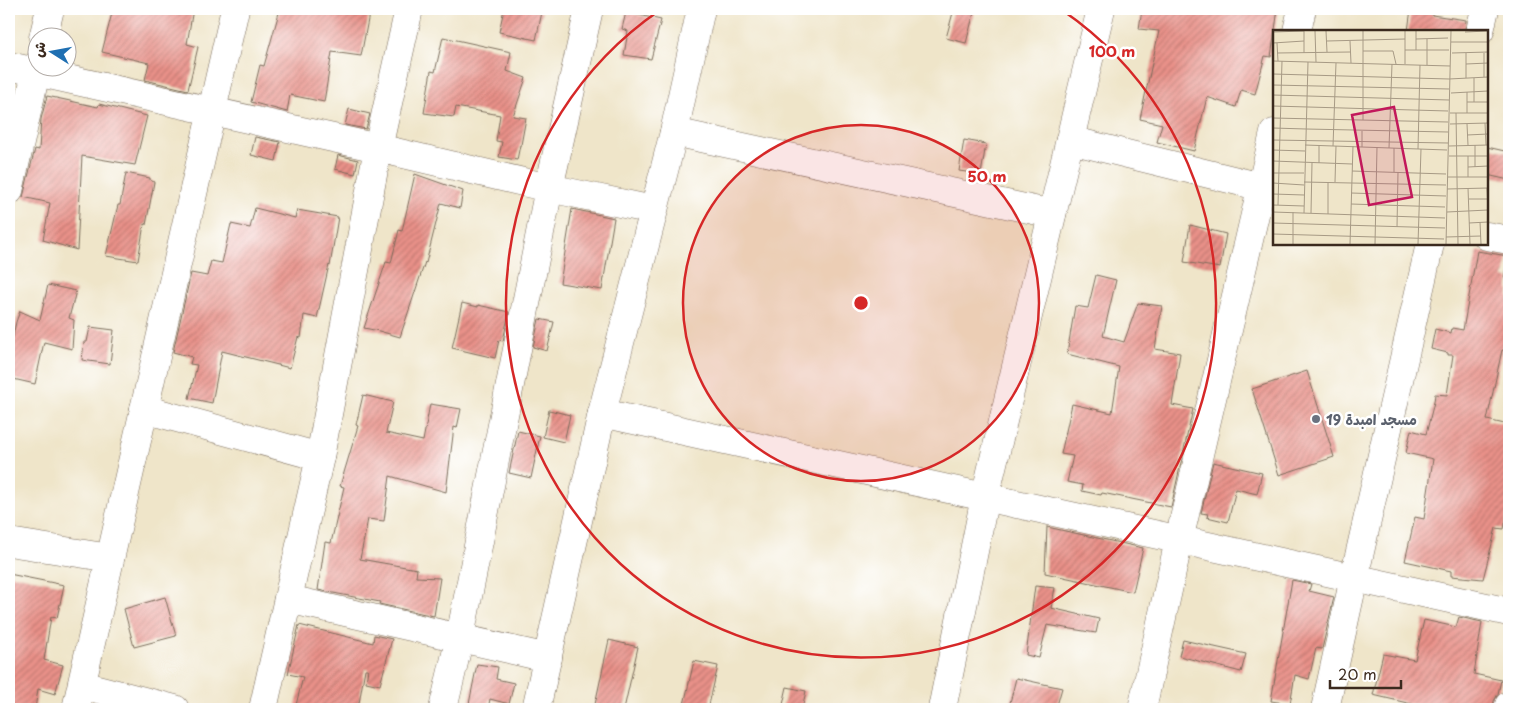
<svg xmlns="http://www.w3.org/2000/svg" width="1518" height="718" viewBox="0 0 1518 718" font-family="'Playpen Sans','Playpen Sans Arabic',sans-serif">
  <style>
    .building { fill: url(#building-hatch) }
    .lines { fill: none; stroke-linecap: round; stroke-linejoin: round }
    .minor-casing { stroke: #7a6b5a; stroke-width: 29 }
    .minor { stroke: #fff; stroke-width: 28 }
    .ring { fill: none; stroke: #d62828; stroke-width: 2.5 }
    .worship-dot { fill: #6b7280; stroke: #fff; stroke-width: 2 }
    .labels { text-anchor: middle; dominant-baseline: central; stroke-width: 5; stroke-linejoin: round; paint-order: stroke }
    .worship-label { font-size: 14px; font-weight: bold; fill: #5b616d; stroke: #fff; text-anchor: start }
    .inset-road { fill: none; stroke: #a79a85; stroke-width: 1 }
    .view { fill: #c2185b; fill-opacity: 0.15; stroke: #c2185b; stroke-width: 2.5 }
    .inset-edge { fill: none; stroke: #3b2a1e; stroke-width: 2.5 }
    .centre { fill: #d62828; stroke: #fff; stroke-width: 2.5 }
    .ring-label { font-size: 15px; text-anchor: middle; font-weight: bold; fill: #d62828; stroke: #fff; stroke-width: 5; stroke-linejoin: round; paint-order: stroke }
  </style>
  <defs>
    <pattern id="building-hatch" width="6" height="6" patternUnits="userSpaceOnUse" patternTransform="scale(1.25)"><rect width="6" height="6" fill="#e99189"/><path d="M-1 1l2-2M0 6l6-6M5 7l2-2" fill="none" stroke="#be776f"/></pattern>
  </defs>
  <rect width="100%" height="100%" fill="#fff"/>
  <filter id="ink" filterUnits="userSpaceOnUse"><feTurbulence type="fractalNoise" baseFrequency=".02" numOctaves="2"/><feDisplacementMap in="SourceGraphic" scale="10" xChannelSelector="R" yChannelSelector="G"/><feConvolveMatrix kernelMatrix="1 2 1 2 8 2 1 2 1" color-interpolation-filters="sRGB"/></filter>
  <filter id="wash" filterUnits="userSpaceOnUse"><feTurbulence type="fractalNoise" baseFrequency=".0096" numOctaves="4" result="noise"/><feDisplacementMap in="SourceGraphic" scale="20" xChannelSelector="R" yChannelSelector="G"/><feGaussianBlur stdDeviation="1.12" result="paint"/><feColorMatrix in="noise" values="0 0 0 0 0 0 0 0 0 0 0 0 0 0 0 0 0 1.4 0 .05"/><feComposite in="paint" operator="in"/></filter>
  <g filter="url(#wash)">
    <rect width="100%" height="100%" fill="#efe5c9"/>
    <g id="blocks">
      <g class="building">
        <polygon points="113,9 193,9 187,44 198,47 188,90 145,80 149,63 102,52"/>
        <polygon points="280,9 370,9 361,56 332,52 324,102 290,95 287,112 251,102 260,65 264,66"/>
        <polygon points="504,9 530,9 542,12 536,40 499,32"/>
        <polygon points="954,9 975,9 966,43 946,38"/>
        <polygon points="1142,9 1278,9 1271,57 1265,56 1255,94 1241,90 1236,107 1207,97 1194,151 1157,142 1162,124 1140,119 1159,31 1139,29"/>
        <polygon points="1411,9 1433,9 1432,15 1466,20 1465,31 1408,31"/>
        <polygon points="626,12 661,20 651,59 624,55 628,31 622,29"/>
        <polygon points="443,37 511,52 507,71 526,78 513,116 526,118 521,145 520,145 517,160 499,157 502,142 496,141 500,115 456,107 454,117 424,113 431,71 435,72"/>
        <polygon points="47,96 98,107 99,104 147,116 135,165 82,156 77,250 43,240 50,203 23,197 35,149 39,150 41,119"/>
        <polygon points="349,109 370,114 366,129 345,125"/>
        <polygon points="255,137 280,142 276,161 251,155"/>
        <polygon points="964,140 986,144 981,174 959,171"/>
        <polygon points="1487,147 1509,152 1509,180 1487,175"/>
        <polygon points="338,155 358,160 355,174 335,169"/>
        <polygon points="126,173 150,178 150,180 154,182 146,225 144,224 138,261 106,256 118,205 120,205"/>
        <polygon points="415,174 463,191 460,208 441,203 426,263 425,262 400,337 379,331 364,328 386,262 391,263 399,230 402,231"/>
        <polygon points="255,208 295,218 297,210 338,217 330,266 329,265 317,318 304,315 301,338 298,337 290,368 222,351 212,403 189,398 197,365 190,364 192,357 173,352 191,273 207,276 211,261 222,263 231,224 250,228"/>
        <polygon points="572,209 614,218 602,290 560,283"/>
        <polygon points="1190,225 1226,234 1220,268 1184,262"/>
        <polygon points="1477,251 1508,256 1504,278 1509,279 1509,351 1502,350 1487,420 1509,425 1509,505 1504,529 1496,528 1483,579 1451,576 1451,571 1405,561 1415,517 1424,519 1433,459 1406,453 1411,430 1426,434 1434,402 1435,394 1447,395 1453,355 1448,355 1448,353 1431,349 1435,329 1451,333 1452,328 1463,330"/>
        <polygon points="1096,275 1116,280 1103,336 1124,342 1138,303 1162,306 1155,349 1180,353 1172,405 1193,409 1171,507 1102,493 1101,495 1082,491 1083,485 1067,482 1073,456 1061,454 1072,404 1112,413 1119,367 1067,354 1075,306 1088,308"/>
        <polygon points="48,285 76,291 69,318 74,320 72,349 44,342 35,384 9,378 9,355 16,322 20,311 40,320"/>
        <polygon points="462,303 478,307 478,305 509,312 503,341 499,340 495,358 452,348"/>
        <polygon points="539,319 554,322 547,351 533,347"/>
        <polygon points="90,327 114,330 110,364 82,360 84,342 87,342"/>
        <polygon points="1307,371 1334,457 1279,475 1252,389"/>
        <polygon points="363,395 393,402 386,433 423,441 430,404 461,409 457,428 454,427 446,492 390,476 384,521 368,519 360,559 417,569 416,577 440,578 434,616 379,604 380,602 318,590 325,542 331,543 344,487 340,486 358,426 356,425"/>
        <polygon points="549,410 570,415 564,442 543,437"/>
        <polygon points="518,431 540,436 531,478 509,473"/>
        <polygon points="1213,462 1262,473 1257,494 1236,489 1228,522 1207,517 1208,514 1201,513"/>
        <polygon points="1047,527 1143,548 1133,592 1045,573"/>
        <polygon points="9,574 64,585 57,618 51,617 44,660 63,665 55,694 38,689 35,709 9,709"/>
        <polygon points="1292,580 1311,584 1309,591 1334,597 1322,649 1316,648 1309,679 1295,675 1290,704 1271,701"/>
        <polygon points="1035,586 1055,588 1051,608 1099,619 1096,633 1047,625 1039,658 1026,655"/>
        <polygon points="165,597 176,636 134,647 124,609"/>
        <polygon points="1459,617 1482,622 1474,674 1501,680 1498,694 1494,701 1493,709 1433,709 1373,695 1383,654 1415,660 1424,620 1456,627"/>
        <polygon points="299,625 373,643 374,635 392,639 380,685 366,682 368,669 365,669 358,709 295,709 303,677 288,674"/>
        <polygon points="609,640 638,647 624,709 594,709"/>
        <polygon points="1183,640 1246,654 1241,672 1179,656"/>
        <polygon points="694,661 718,666 708,709 683,709"/>
        <polygon points="477,664 498,667 496,679 514,683 509,704 490,699 488,709 468,709"/>
        <polygon points="1016,678 1062,688 1056,709 1021,709 1009,707"/>
        <polygon points="787,687 806,691 802,709 782,709"/>
      </g>
    </g>
  </g>
  <g filter="url(#ink)">
    <use href="#blocks" fill-opacity="0" stroke="#7a6b5a" stroke-width="1"/>
    <g class="lines">
      <defs>
        <g id="minor">
          <polyline points="1297,31 1302,9"/>
          <polyline points="1480,31 1485,9"/>
          <polyline points="43,38 50,9"/>
          <polyline points="9,66 378,148 549,188 653,210"/>
          <polyline points="674,132 1052,214"/>
          <polyline points="1070,140 1274,190"/>
          <polyline points="9,191 38,64"/>
          <polyline points="1487,236 1509,240"/>
          <polyline points="144,409 320,457"/>
          <polyline points="602,413 1509,612"/>
          <polyline points="9,542 110,558"/>
          <polyline points="288,599 548,658"/>
          <polyline points="82,685 175,709"/>
          <polyline points="76,709 235,9"/>
          <polyline points="263,709 320,457 378,148 409,9"/>
          <polyline points="443,709 460,637 549,188 589,9"/>
          <polyline points="536,709 602,413 674,132 701,9"/>
          <polyline points="942,709 985,497 1101,9"/>
          <polyline points="1142,709 1179,540 1274,133"/>
          <polyline points="1325,709 1354,578 1430,244"/>
          <polyline points="1508,709 1509,705"/>
        </g>
      </defs>
      <use href="#minor" class="minor-casing"/>
      <use href="#minor" class="minor"/>
    </g>
  </g>
  <circle cx="861" cy="303" r="178" fill="#d62828" fill-opacity=".12"/>
  <g class="ring">
    <circle cx="861" cy="303" r="178"/>
    <path d="M1062 10A355 355 0 1 1 660 10"/>
  </g>
  <circle class="worship-dot" cx="1316" cy="419" r="5"/>
  <g class="labels">
    <g class="worship-label">
      <text x="1326" y="419">مسجد امبدة 19</text>
    </g>
  </g>
  <g transform="translate(1273 30)">
    <rect width="215" height="215" fill="#efe5c9"/>
    <path class="inset-road" d="M31,1V23M42,1L43,32M53,1L54,22M132,1V34M143,1V20M0,2L31,1M192,2L215,1M143,9L175,8M154,9V35M54,11L132,9M77,11L78,33M178,12H215M0,13L31,11M4,13L5,31M132,20H176M90,21H120L123,34M4,23L77,22M179,23L215,22M193,23V48M0,31L177,36M193,34L215,33M0,44L176,49L215,47M211,47V23M201,48V72M0,55L176,59M194,62V83M178,63L215,61M0,65L176,70M194,72H215M0,76L175,81M177,83H215M183,83L185,214M0,88L175,92M90,90V1M212,93L213,115M177,94L215,93M194,94L195,115M0,98L33,99M33,99L175,102M194,105L215,104M0,110L175,113M32,115L174,120M202,115V137M60,116L63,33M176,116L215,115M89,117V101M116,118L119,34M145,119L147,35M0,120L32,121M176,126H215M195,126V147M0,131L79,134M46,133V116M195,137L215,136M79,141L173,144M121,142V118M0,143H31M175,147H215M31,152L173,155M55,152V184M62,152L63,116M0,153L31,155M195,158L197,214M214,158L215,180M174,159L215,158M78,163L173,166M0,164L31,165M196,169H215M78,174L172,177M5,175L9,31M0,182L172,188M0,182V175L31,176M174,182L215,180M31,183L35,32M38,183L39,133M207,192L208,214M0,193L172,198M196,193L215,192M124,197L125,142M0,204L171,209M173,207L208,206M20,214V182M77,214L80,116M102,214L104,117M145,214L148,119M173,214L178,1"/>
    <path class="view" d="M121,77L139,167L96,175L79,85Z"/>
    <rect width="215" height="215" class="inset-edge"/>
  </g>
  <circle cx="861" cy="303" r="8" class="centre"/>
  <g class="ring-label">
    <text x="1112" y="57">100 m</text>
    <text x="987" y="182">50 m</text>
  </g>
  <rect width="1518" height="718" fill="none" stroke="#fff" stroke-width="30"/>
  <g transform="translate(52 52) rotate(281)"><circle r="24" fill="#ffffff" stroke="#b1aaa5"/>
  <path d="M0-4L9 19L0 12L-9 19Z" fill="#1f6fb2"/>
  <text y="-8" font-size="14" font-weight="bold" text-anchor="middle" fill="#3b2a1e">ش</text>
  </g>
  <path d="M1330 680v8h71v-8" fill="none" stroke="#3b2a1e" stroke-width="2.5"/>
  <text x="1338" y="680" font-size="15" fill="#3b2a1e" stroke="#ffffff" stroke-width="4" paint-order="stroke">20 m</text>
</svg>
